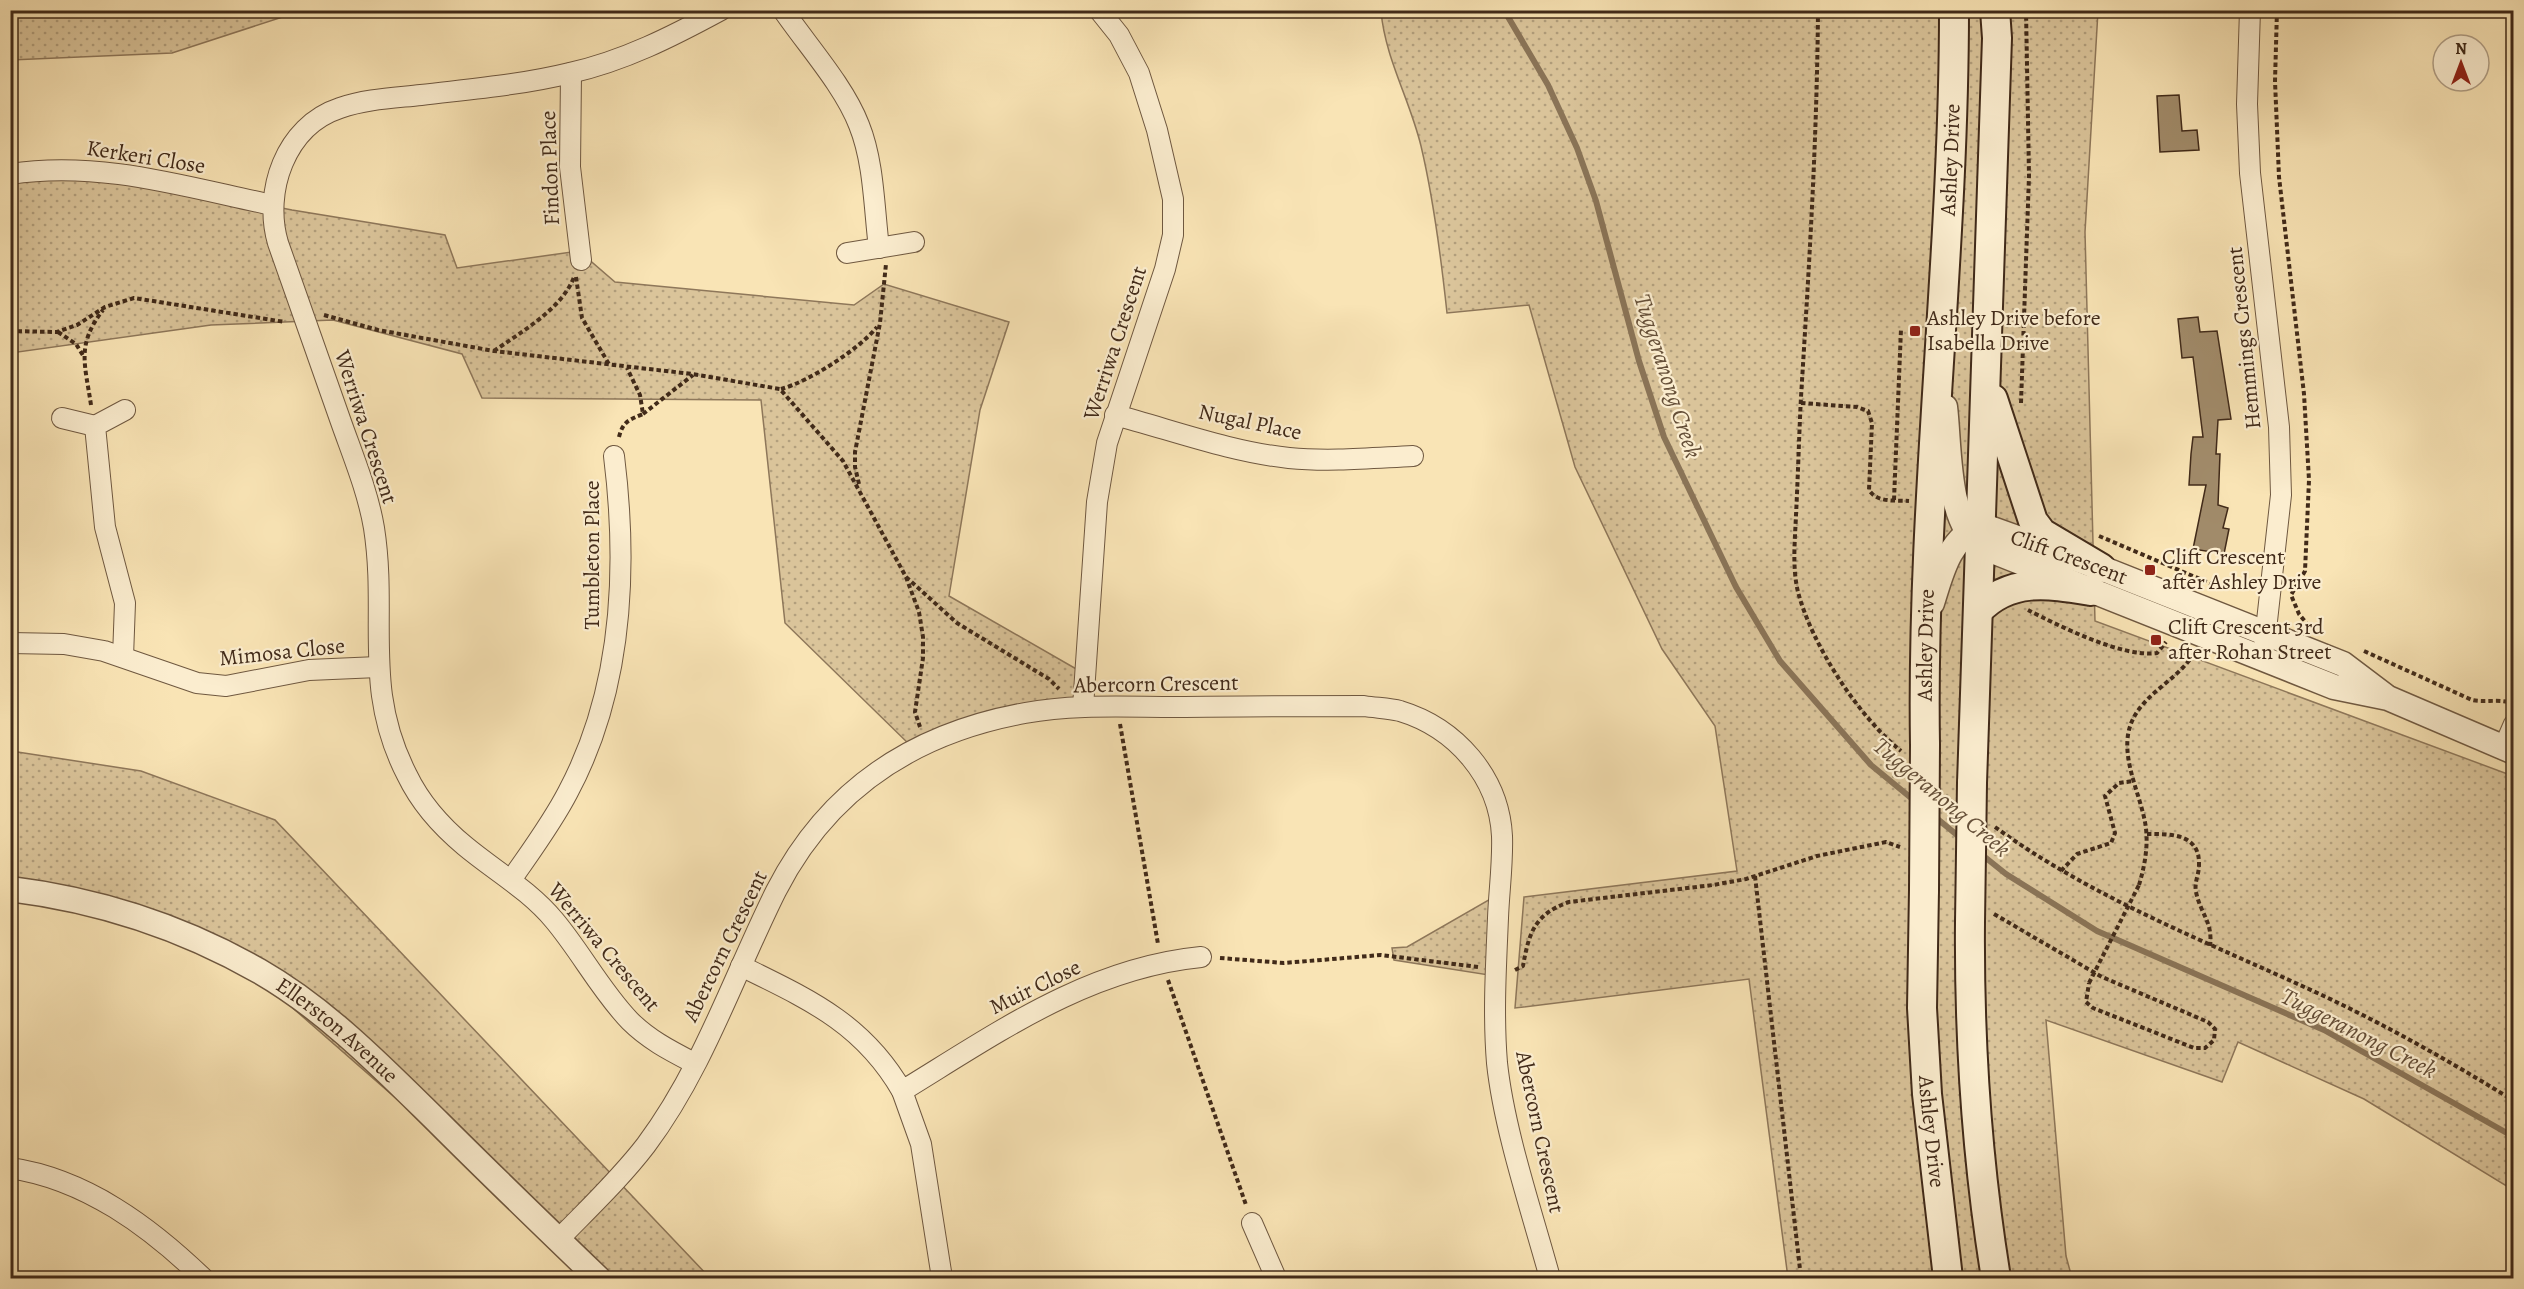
<svg xmlns="http://www.w3.org/2000/svg" width="2524" height="1289" viewBox="0 0 2524 1289" font-family="Alegreya,serif">
  <style>
    .park { fill: url(#park-dots); stroke: #8e775a; stroke-width: 1.5 }
    .lines { fill: none; stroke-linecap: round; stroke-linejoin: round }
    .stream { stroke: #8a7457; stroke-width: 6 }
    .building { fill: #a18b6a; stroke: #412a19; stroke-width: 1.5 }
    .minor-casing { stroke: #6f5840; stroke-width: 22 }
    .tertiary-casing { stroke: #6f5840; stroke-width: 27 }
    .secondary-casing { stroke: #412a19; stroke-width: 32 }
    .path { stroke: #412a19; stroke-width: 4; stroke-dasharray: 4.5 3; stroke-linecap: butt }
    .minor { stroke: #fbedcf; stroke-width: 20 }
    .tertiary { stroke: #fbedcf; stroke-width: 24 }
    .secondary { stroke: #fbedcf; stroke-width: 28 }
    .secondary-bridge-casing { stroke: #412a19; stroke-width: 32; stroke-linecap: butt }
    .path-bridge { stroke: #412a19; stroke-width: 4; stroke-dasharray: 4.5 3; stroke-linecap: butt }
    .secondary-bridge { stroke: #fbedcf; stroke-width: 28 }
    .poi-dot { fill: #8f2418; stroke: #fbedcf; stroke-width: 2 }
    .labels { text-anchor: middle; dominant-baseline: central; stroke-width: 4.5; stroke-linejoin: round; paint-order: stroke }
    .street-label { font-size: 22px; fill: #412a19; stroke: #fbedcf }
    .poi-label { font-size: 22px; fill: #412a19; stroke: #fbedcf; text-anchor: start }
    .water-label { font-size: 24px; font-style: italic; fill: #654f38; stroke: #fbedcf }
  </style>
  <defs>
    <pattern id="park-dots" width="8" height="8" patternUnits="userSpaceOnUse" patternTransform="scale(1.5)"><rect width="8" height="8" fill="#dac49a"/><path d="M2 2h.1M6 6h.1" fill="none" stroke="#b29f7d" stroke-width="1.8" stroke-linecap="round"/></pattern>
  </defs>
  <rect width="100%" height="100%" fill="#f9e4b5"/>
  <filter id="stains"><feTurbulence type="fractalNoise" baseFrequency=".00333" numOctaves="4"/><feColorMatrix values="0 0 0 0 .2 0 0 0 0 .09 0 0 0 0 .02 0 0 0 .5 -.17"/></filter>
  <radialGradient id="worn" r=".72"><stop offset=".6" stop-color="#630" stop-opacity="0"/><stop offset="1" stop-color="#630" stop-opacity=".3"/></radialGradient>
  <g class="park">
    <polygon points="10,11 11,10 301,11 172,53 11,60"/>
    <path d="M1381,11H2098L2085,232L2095,621L2513,776V1190L2364,1099L2238,1042L2222,1082L2046,1020L2066,1256L2072,1278H1788L1749,979L1515,1008L1524,897L1737,871L1715,726L1662,649L1575,467L1529,305L1447,313C1441,257 1434,201 1421,146C1410,100 1385,58 1381,11Z"/>
    <polygon points="95,171 292,210 445,235 457,268 579,251 615,282 854,305 884,284 1009,322 980,410 949,596 1085,674 1083,707 914,749 785,623 761,400 482,398 462,354 333,320 211,325 11,353 10,175"/>
    <polygon points="11,751 141,771 275,820 710,1278 598,1278 558,1240 239,961 11,889"/>
    <polygon points="1499,894 1495,976 1394,960 1392,948 1407,947"/>
  </g>
  <g class="lines">
    <g class="stream">
      <polyline points="1504,10 1548,85 1577,148 1596,201 1639,361 1664,437 1736,587 1780,661 1871,765 1916,802"/>
      <polyline points="1934,816 1963,840"/>
      <polyline points="1981,854 2006,874 2097,931 2324,1030 2514,1137"/>
    </g>
  </g>
  <g class="building">
    <polygon points="2179,95 2182,131 2197,130 2199,150 2160,152 2157,96"/>
    <polygon points="2198,317 2200,332 2217,331 2231,419 2218,420 2216,454 2220,454 2218,505 2228,508 2223,528 2229,529 2224,554 2193,549 2206,485 2189,485 2191,454 2193,437 2203,437 2193,357 2182,358 2178,319"/>
  </g>
  <g class="lines">
    <defs>
      <g id="minor">
        <path d="M783,10C807,45 844,86 859,125C874,162 874,208 879,248"/>
        <polyline points="2250,10 2247,104 2250,173 2279,427 2281,495 2264,648"/>
        <polyline points="571,73 570,167 581,260"/>
        <path d="M10,174C99,160 186,187 272,205"/>
        <polyline points="847,253 914,242"/>
        <path d="M1115,415C1172,430 1231,452 1289,458C1330,462 1372,458 1413,456"/>
        <polyline points="62,418 95,426"/>
        <polyline points="10,643 64,644 104,651 197,683 226,686 309,670 378,667"/>
        <polyline points="123,657 125,603 105,527 95,426 125,410"/>
        <polyline points="1083,707 1097,502 1107,443 1165,269 1173,235 1173,199 1157,130 1139,73 1119,35 1099,10"/>
        <polyline points="2504,747 2514,724"/>
        <path d="M511,880C531,851 552,823 568,792C623,689 628,569 614,456"/>
        <path d="M741,966C808,999 863,1023 902,1091C997,1033 1088,968 1201,957"/>
        <path d="M694,1063C671,1051 649,1040 630,1021C601,991 581,952 554,920C529,890 495,871 465,846C442,827 420,802 407,775C362,688 388,618 374,528C368,492 353,456 341,422C320,362 299,303 278,243C263,192 285,126 340,108C366,99 394,98 421,95C471,89 521,85 570,73C624,61 673,36 721,10"/>
        <polyline points="902,1091 921,1144 942,1278"/>
        <path d="M10,1168C86,1179 150,1227 203,1278"/>
        <polyline points="1252,1223 1276,1278"/>
        <path d="M558,1240C588,1209 620,1179 646,1145C703,1069 734,975 776,891C828,789 914,733 1025,713C1074,704 1125,707 1175,707C1238,706 1301,706 1364,706C1376,708 1389,708 1400,711C1456,728 1499,777 1502,836C1503,863 1499,891 1498,918C1496,966 1493,1014 1497,1063C1504,1130 1532,1212 1550,1278"/>
      </g>
      <g id="tertiary">
        <path d="M1945,407C1950,448 1946,518 1980,546L2334,687L2388,698L2514,752"/>
        <path id="s1" d="M1932,603C1942,572 1948,540 1981,525L2101,568L2343,664L2384,695"/>
        <path id="s2" d="M10,889C99,900 182,927 259,971C327,1010 383,1068 439,1123C491,1175 545,1227 598,1278"/>
      </g>
      <g id="secondary">
        <polyline points="1993,399 2033,521 2042,533 2101,568"/>
        <path d="M1978,611C2010,577 2049,584 2091,591"/>
        <path id="s3" d="M1925,745C1921,500 1954,256 1954,10"/>
        <polyline points="1972,783 1997,38 1995,10"/>
        <path id="s4" d="M1924,890L1922,1008L1927,1094L1948,1278"/>
        <path d="M1970,922C1969,1041 1977,1161 1996,1278"/>
      </g>
    </defs>
    <use href="#minor" class="minor-casing"/>
    <use href="#tertiary" class="tertiary-casing"/>
    <use href="#secondary" class="secondary-casing"/>
    <g class="path">
      <path d="M1818,10C1817,140 1809,268 1801,397C1799,436 1798,476 1796,515C1795,540 1792,567 1798,592C1812,645 1858,716 1901,751"/>
      <polyline points="2277,10 2275,81 2279,177 2304,394 2309,480 2305,571 2291,595 2299,614 2308,625"/>
      <polyline points="576,277 582,318 610,366"/>
      <polyline points="324,315 378,330 494,351 692,374 780,389 843,461 906,577 919,612 923,637 923,658 915,712 920,727"/>
      <polyline points="10,331 57,332 77,325 105,307 134,298 285,322"/>
      <polyline points="58,332 76,344 84,357"/>
      <path d="M494,351C521,332 562,309 574,277"/>
      <path d="M781,389C810,381 858,350 877,327"/>
      <path d="M1801,403L1857,407L1868,411L1872,423L1869,490C1877,503 1895,500 1909,501"/>
      <polyline points="2021,403 2029,176 2026,10"/>
      <path d="M91,405C85,364 76,345 103,310"/>
      <polyline points="643,414 693,375"/>
      <path d="M619,437C623,421 629,420 643,414L640,395L627,368"/>
      <polyline points="859,484 855,467 855,452 880,323 886,264"/>
      <polyline points="1894,500 1901,329"/>
      <polyline points="2099,536 2221,588 2252,585"/>
      <polyline points="906,577 957,623 1049,679 1059,689"/>
      <path d="M2028,610C2059,626 2123,658 2157,653L2166,642"/>
      <path d="M2364,651L2472,700C2485,703 2501,698 2513,704"/>
      <polyline points="1120,724 1158,944"/>
      <path d="M1995,827C2097,901 2213,944 2326,997C2391,1028 2453,1063 2514,1101"/>
      <path d="M2147,834C2170,834 2200,833 2199,865C2199,875 2194,882 2196,892C2201,915 2213,922 2210,946"/>
      <polyline points="2061,871 2077,854 2111,843 2115,833 2105,796 2119,783 2133,781"/>
      <polyline points="1755,876 1801,1278"/>
      <path d="M2139,885C2145,865 2149,843 2145,822C2139,790 2117,751 2133,719C2146,692 2179,679 2195,652"/>
      <polyline points="1994,914 2102,977 2208,1022 2215,1029 2214,1040 2205,1048 2194,1048 2093,1008 2086,1002 2089,983"/>
      <polyline points="1220,958 1284,963 1381,955 1478,967"/>
      <path d="M1515,970L1523,966C1529,932 1535,914 1569,902L1713,885L1746,879L1817,856L1886,842L1900,847"/>
      <polyline points="1168,980 1246,1205"/>
    </g>
    <use href="#minor" class="minor"/>
    <use href="#tertiary" class="tertiary"/>
    <use href="#secondary" class="secondary"/>
    <defs>
      <g id="secondary-bridge">
        <polyline points="1924,890 1925,745"/>
        <polyline points="1970,922 1972,783"/>
      </g>
    </defs>
    <use href="#secondary-bridge" class="secondary-bridge-casing"/>
    <polyline class="path-bridge" points="2089,983 2139,885"/>
    <use href="#secondary-bridge" class="secondary-bridge"/>
  </g>
  <g class="poi-dot">
    <rect x="1909" y="325" width="12" height="12" rx="3"/>
    <rect x="2144" y="564" width="12" height="12" rx="3"/>
    <rect x="2150" y="634" width="12" height="12" rx="3"/>
  </g>
  <g class="labels">
    <g class="street-label">
      <text transform="translate(146 157) rotate(9)">Kerkeri Close</text>
      <text stroke="none"><textPath href="#s3" startOffset="586">Ashley Drive</textPath></text>
      <text transform="translate(550 168) rotate(-92)">Findon Place</text>
      <text transform="translate(2244 338) rotate(-96)">Hemmings Crescent</text>
      <text transform="translate(1115 343) rotate(-72)">Werriwa Crescent</text>
      <text transform="translate(1250 422) rotate(12)">Nugal Place</text>
      <text transform="translate(366 427) rotate(72)">Werriwa Crescent</text>
      <text transform="translate(592 555) rotate(-90)">Tumbleton Place</text>
      <text stroke="none"><textPath href="#s1" startOffset="189">Clift Crescent</textPath></text>
      <text stroke="none"><textPath href="#s3" startOffset="100">Ashley Drive</textPath></text>
      <text transform="translate(282 652) rotate(-6)">Mimosa Close</text>
      <text transform="translate(1156 684) rotate(-1)">Abercorn Crescent</text>
      <text transform="translate(725 946) rotate(-64)">Abercorn Crescent</text>
      <text transform="translate(604 947) rotate(50)">Werriwa Crescent</text>
      <text transform="translate(1035 987) rotate(-26)">Muir Close</text>
      <text stroke="none"><textPath href="#s2" startOffset="362">Ellerston Avenue</textPath></text>
      <text stroke="none"><textPath href="#s4" startOffset="242">Ashley Drive</textPath></text>
      <text transform="translate(1540 1132) rotate(78)">Abercorn Crescent</text>
    </g>
    <g class="poi-label">
      <text x="1927" y="318">Ashley Drive before<tspan x="1927" dy="25">Isabella Drive</tspan></text>
      <text x="2162" y="557">Clift Crescent<tspan x="2162" dy="25">after Ashley Drive</tspan></text>
      <text x="2168" y="627">Clift Crescent 3rd<tspan x="2168" dy="25">after Rohan Street</tspan></text>
    </g>
    <g class="water-label">
      <text transform="translate(1668 376) rotate(72)">Tuggeranong Creek</text>
      <text transform="translate(1942 797) rotate(40)">Tuggeranong Creek</text>
      <text transform="translate(2359 1033) rotate(27)">Tuggeranong Creek</text>
    </g>
  </g>
  <rect width="2524" height="1289" fill="none" stroke="#f9e4b5" stroke-width="36"/>
  <rect x="12" y="12" width="2500" height="1265" fill="none" stroke="#412a19" stroke-width="3"/>
  <rect x="18" y="18" width="2488" height="1253" fill="none" stroke="#412a19" stroke-width="1.5"/>
  <g transform="translate(2461 63)"><circle r="28" fill="#fbedcf" stroke="#b19f86" stroke-width="1.5"/>
  <path d="M0-4.5L10 22L0 15L-10 22Z" fill="#8f2418"/>
  <text y="-9" font-size="16" font-weight="bold" text-anchor="middle" fill="#412a19">N</text>
  </g>
  <rect width="100%" height="100%" filter="url(#stains)"/>
  <rect width="100%" height="100%" fill="url(#worn)"/>
</svg>
